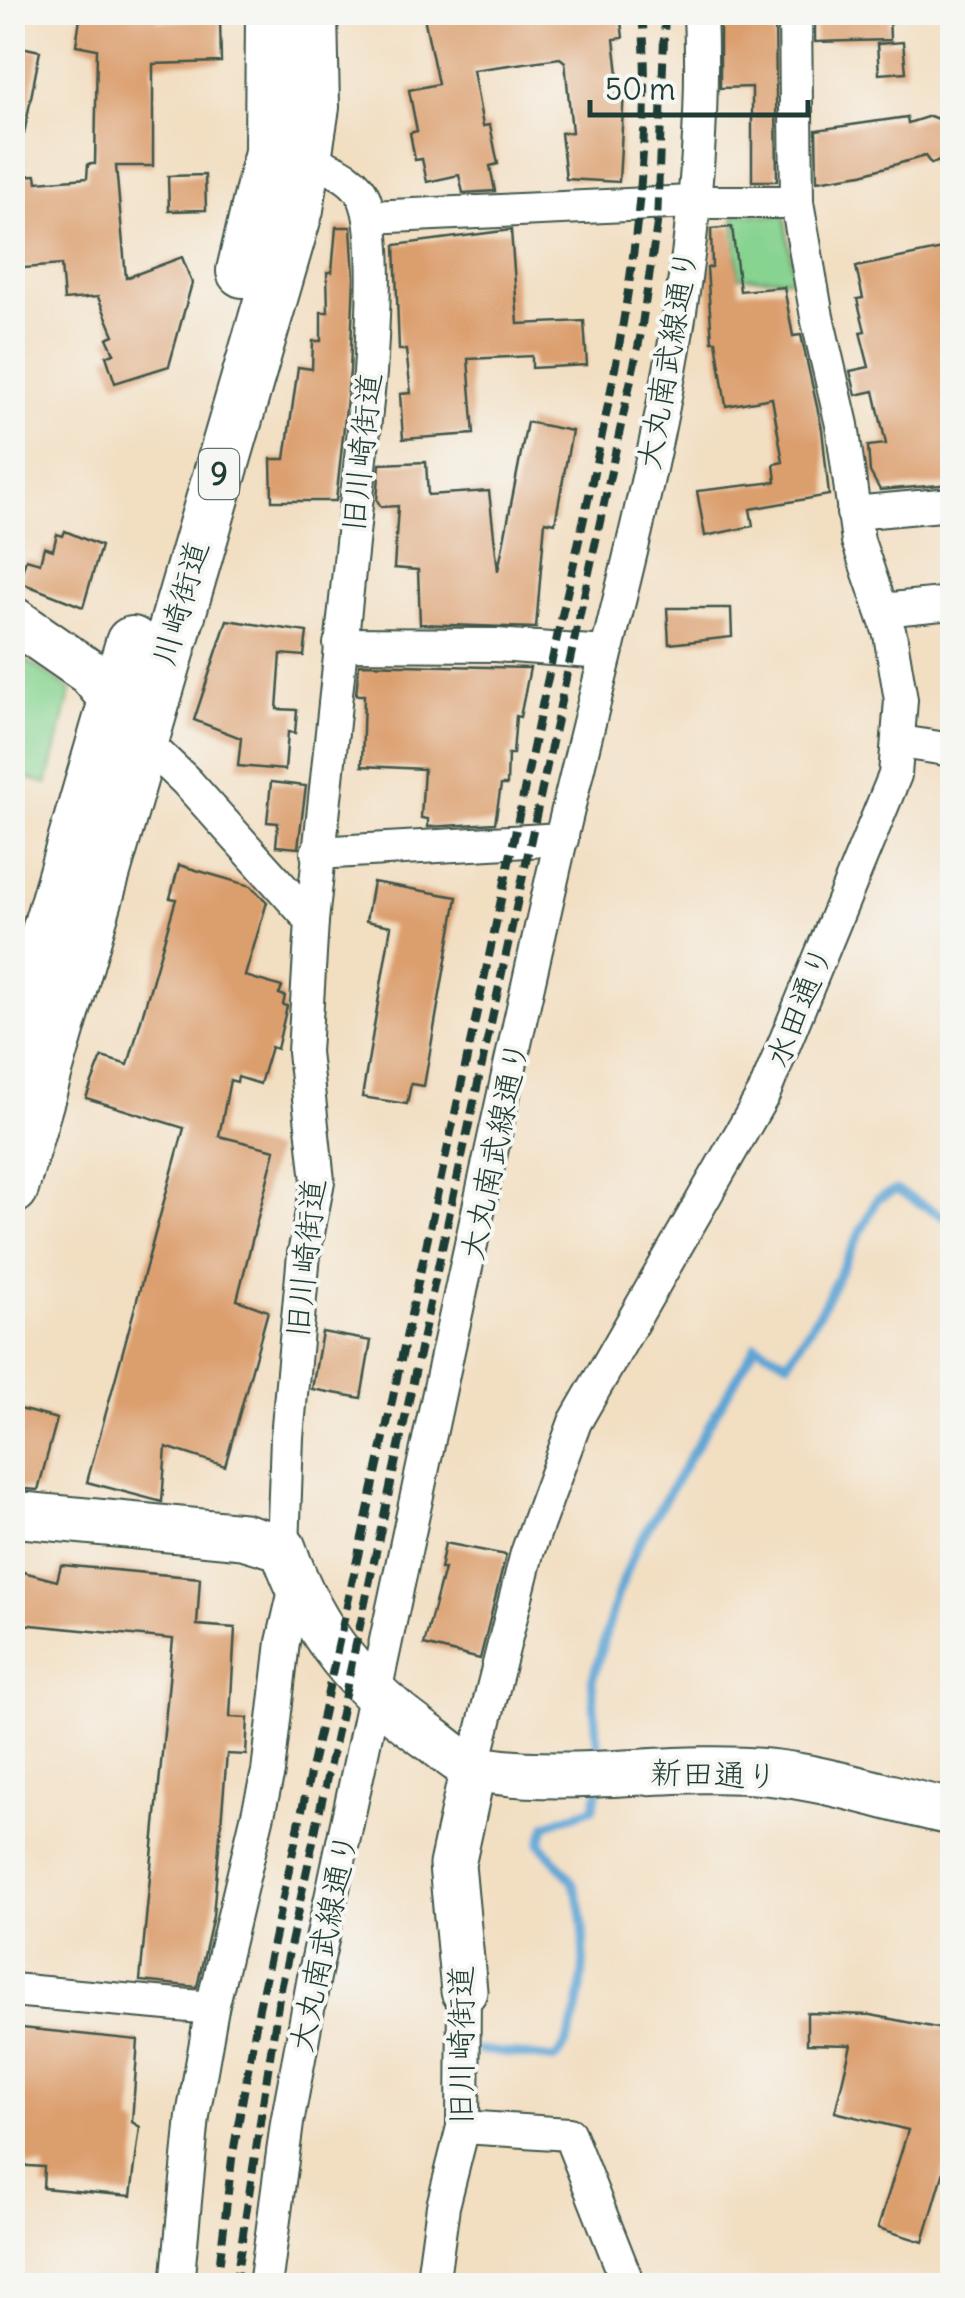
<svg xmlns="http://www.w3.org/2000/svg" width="965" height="2298" viewBox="0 0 965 2298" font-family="Delius,'Klee One',sans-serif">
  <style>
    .green { fill: #87d390; stroke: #538862; stroke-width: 2.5 }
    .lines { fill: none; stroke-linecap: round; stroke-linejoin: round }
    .stream { stroke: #5ea5d4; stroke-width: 9 }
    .building { fill: #db9e6d }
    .street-casing { stroke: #3f5549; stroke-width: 36 }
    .secondary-casing { stroke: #3f5549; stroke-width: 49 }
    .primary-casing { stroke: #3f5549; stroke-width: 56 }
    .street { stroke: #fff; stroke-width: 32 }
    .secondary { stroke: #fff; stroke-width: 45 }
    .primary { stroke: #fff; stroke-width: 52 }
    .rail { stroke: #1f3d34; stroke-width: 8; stroke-dasharray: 15 8; stroke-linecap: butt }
    .labels { text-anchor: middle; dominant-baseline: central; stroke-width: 8; stroke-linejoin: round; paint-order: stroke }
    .shield { fill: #f6f6f2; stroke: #60746d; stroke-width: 2.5 }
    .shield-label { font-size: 30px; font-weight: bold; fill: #1f3d34 }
    .street-label { font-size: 32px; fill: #1f3d34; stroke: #f6f6f2 }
  </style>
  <rect width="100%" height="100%" fill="#f6f6f2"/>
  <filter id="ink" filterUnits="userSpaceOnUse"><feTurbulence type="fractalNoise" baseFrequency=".01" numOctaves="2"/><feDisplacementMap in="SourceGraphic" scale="20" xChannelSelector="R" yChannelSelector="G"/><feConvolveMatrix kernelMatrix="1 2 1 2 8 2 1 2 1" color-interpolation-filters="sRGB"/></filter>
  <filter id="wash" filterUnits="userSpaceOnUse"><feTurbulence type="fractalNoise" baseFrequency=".0048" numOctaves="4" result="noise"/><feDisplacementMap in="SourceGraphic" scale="40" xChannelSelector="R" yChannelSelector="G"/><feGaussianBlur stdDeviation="2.25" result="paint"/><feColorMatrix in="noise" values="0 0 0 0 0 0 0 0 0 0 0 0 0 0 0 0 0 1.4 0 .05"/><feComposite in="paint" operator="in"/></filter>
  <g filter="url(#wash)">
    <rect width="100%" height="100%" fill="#f2dec1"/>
    <g class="green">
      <polygon points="734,213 785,217 794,279 739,277"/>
      <polygon points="12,651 71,690 47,784 13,774"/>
    </g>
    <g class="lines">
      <g class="stream">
        <polyline points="599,1763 592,1681 617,1596 636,1548 756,1345 788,1362 822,1308 877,1199 896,1190 952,1221"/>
        <path d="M479,2050L556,2059C585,2025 592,1926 574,1886C567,1871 550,1856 540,1843L546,1825L593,1808L599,1788"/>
      </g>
    </g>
    <g id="blocks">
      <g class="building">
        <polygon points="81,12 158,12 157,21 220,19 221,62 153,64 153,166 116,166 126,278 182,257 192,283 169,366 115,383 106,356 114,353 107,338 114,335 98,297 64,300 61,265 12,269 12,227 19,227 14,176 36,175 37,182 87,178 88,164 95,164 97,49 76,45"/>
        <polygon points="423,12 620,12 623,38 614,39 620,91 624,91 619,182 566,179 561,133 572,132 565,62 560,58 473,70 483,126 490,125 498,164 490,166 495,191 463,193 459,175 427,182 422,159 415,160 410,133 417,131 409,90 438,84"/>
        <polygon points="720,12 775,12 777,181 752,181 752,87 720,88"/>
        <polygon points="815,12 889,12 890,40 815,42"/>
        <polygon points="903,42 906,72 879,74 877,44"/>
        <polygon points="12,45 40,51 24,134 12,133"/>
        <polygon points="930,116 940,120 952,157 931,164 925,156 862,174 817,181 816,130 907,117 908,123"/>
        <polygon points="205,175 206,210 169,211 168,176"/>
        <polygon points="336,227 351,227 354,278 350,371 336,501 272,501 271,459 285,459 298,367 312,369 313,341 321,341 321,312 328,312 327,272 332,272"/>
        <polygon points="732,227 740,291 784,287 793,336 801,335 822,429 829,495 750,509 753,526 705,536 697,491 776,482 774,464 783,462 772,398 726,406 716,341 712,341 707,268 712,267 711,229"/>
        <polygon points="511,230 518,324 584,321 587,365 532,368 532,356 468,359 474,434 403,439 400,394 411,393 406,350 399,350 395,245"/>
        <polygon points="952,247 952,484 880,490 870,472 868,446 886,444 874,391 856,395 850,371 869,367 860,332 865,331 857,299 863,298 856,267"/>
        <polygon points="527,422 572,431 555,523 545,521 536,628 420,624 418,570 394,568 398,506 381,507 377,500 380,464 426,462 428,495 489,491 498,571"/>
        <polygon points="65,531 101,546 83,607 19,582 26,559 40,563 44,547 53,550 57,534 63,536"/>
        <polygon points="667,608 731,608 732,637 669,644"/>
        <polygon points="227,620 307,632 304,656 281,654 277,709 297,710 295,733 288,732 285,770 238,766 241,738 194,720"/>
        <polygon points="359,664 530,668 520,717 516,716 513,754 508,754 507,785 501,785 495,823 428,827 428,819 421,818 424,769 362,766 364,695 356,695"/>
        <polygon points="271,782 306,786 298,848 276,846 278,823 267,822"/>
        <polygon points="179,865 251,886 267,902 245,976 282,987 279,994 285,996 283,1005 287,1006 277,1049 271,1047 260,1084 238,1077 237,1082 230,1080 219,1136 275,1150 237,1300 268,1311 225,1466 166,1447 162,1502 87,1482 184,1128 86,1098 102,1057 128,1065 176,899 170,898"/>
        <polygon points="373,882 457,897 424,1086 411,1084 407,1104 362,1097 391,926 366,921"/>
        <polygon points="322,1332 371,1341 361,1398 312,1389"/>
        <polygon points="12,1407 57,1419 38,1490 12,1488"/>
        <polygon points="445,1543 506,1555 480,1659 424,1645 444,1569 440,1569"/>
        <polygon points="61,1565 200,1578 197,1625 235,1628 230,1717 248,1718 246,1755 227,1754 213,1916 197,1987 140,1981 173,1639 12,1623 12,1569 57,1581"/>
        <polygon points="807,2013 871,2015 952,2031 952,2144 923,2242 878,2228 908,2130 835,2112 851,2045 807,2044"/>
        <polygon points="12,2027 138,2040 132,2122 140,2127 131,2196 43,2188 44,2167 12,2165"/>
      </g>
    </g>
  </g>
  <g filter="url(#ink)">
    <use href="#blocks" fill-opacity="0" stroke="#3f5549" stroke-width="2.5"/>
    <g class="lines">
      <defs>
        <g id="street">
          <polyline points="370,217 692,202 797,202"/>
          <polyline points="853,513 952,504"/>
          <polyline points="882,610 952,603"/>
          <polyline points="340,644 496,645 605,653"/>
          <polyline points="142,739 186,781 312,921"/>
          <polyline points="901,742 952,750"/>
          <polyline points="317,853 562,839"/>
          <path d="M283,1548L287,1437L304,1254L318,1181L304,1052L312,921L370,373C372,335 382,218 359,189C343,169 314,162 290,157"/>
          <polyline points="473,1768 527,1553 575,1422 764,1093 895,775 901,700 890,634 858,541 842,425 817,317 797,202 795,12"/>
          <polyline points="12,1990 212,2008"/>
          <polyline points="463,2127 569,2134 629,2286"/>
          <polyline points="177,2286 193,2116 212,2008 268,1772 283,1642 296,1586"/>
          <path d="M265,2286L287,2123L314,1977C396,1597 475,1215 562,835C624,567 712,291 700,12"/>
          <polyline points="432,2286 443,2206 463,2127 464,1991"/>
        </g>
        <g id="secondary">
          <polyline points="12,619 90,673 133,725"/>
          <path d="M12,1514L243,1536L283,1548C313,1634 360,1690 434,1741C447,1751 463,1766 479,1769C575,1785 671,1763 767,1772C829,1778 892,1800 952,1812"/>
          <polyline points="464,1991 452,1865 473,1768"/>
        </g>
        <g id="primary">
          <polyline points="243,271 271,152 272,12"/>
          <polyline points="12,1055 132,643"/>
          <polyline points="12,1188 297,209 313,107 311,12"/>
        </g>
      </defs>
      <use href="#street" class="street-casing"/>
      <use href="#secondary" class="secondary-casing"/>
      <use href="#primary" class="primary-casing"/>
      <use href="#street" class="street"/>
      <use href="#secondary" class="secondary"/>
      <use href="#primary" class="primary"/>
      <g class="rail">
        <path d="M217,2286L232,2159L259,2008C351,1582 448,1156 537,729C584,503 661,243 642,12"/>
        <polyline points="235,2286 279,1998 640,338 657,224 665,12"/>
      </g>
    </g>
  </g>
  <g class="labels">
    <rect class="shield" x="199" y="449" width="40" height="50" rx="8"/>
    <g class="shield-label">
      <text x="219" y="474">9</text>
    </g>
    <g class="street-label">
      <text transform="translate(667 359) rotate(-80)">大丸南武線通り</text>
      <text transform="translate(361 452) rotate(-84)">旧川崎街道</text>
      <text transform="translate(180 603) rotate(-74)">川崎街道</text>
      <text transform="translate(799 1006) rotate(-68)">水田通り</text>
      <text transform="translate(494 1150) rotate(-78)">大丸南武線通り</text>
      <text transform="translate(305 1258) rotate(-84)">旧川崎街道</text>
      <text transform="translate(714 1774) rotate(2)">新田通り</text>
      <text transform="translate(323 1942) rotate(-78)">大丸南武線通り</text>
      <text transform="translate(460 2045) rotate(-90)">旧川崎街道</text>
    </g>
  </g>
  <rect width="965" height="2298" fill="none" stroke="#f6f6f2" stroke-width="50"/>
  <path d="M590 100v15h218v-15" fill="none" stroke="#1f3d34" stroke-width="5"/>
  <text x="605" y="100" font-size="30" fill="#1f3d34" stroke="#f6f6f2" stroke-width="8" paint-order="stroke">50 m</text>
</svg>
